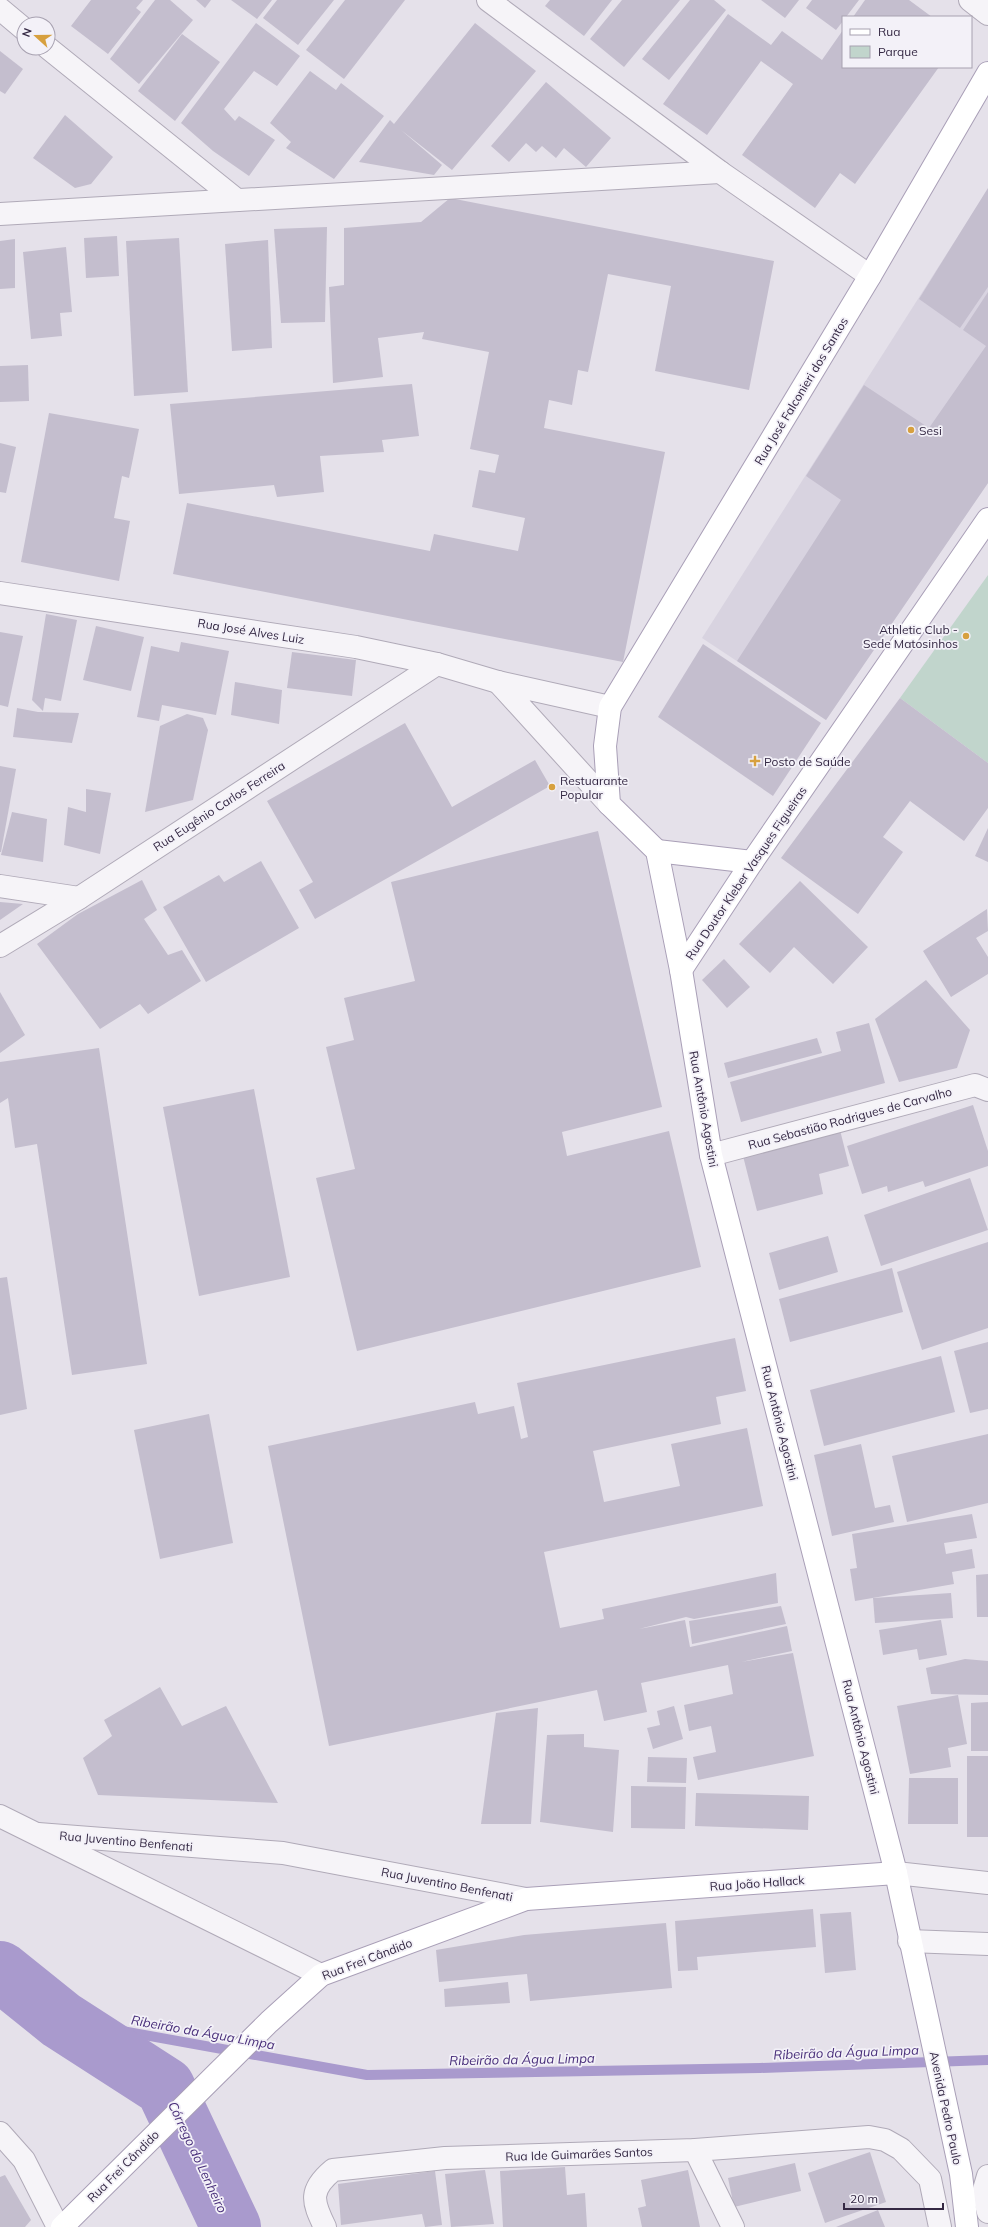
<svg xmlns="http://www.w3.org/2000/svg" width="988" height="2227" viewBox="0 0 988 2227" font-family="Mulish,sans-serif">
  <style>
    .built { fill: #d8d3e0 }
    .green { fill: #c1d5cc }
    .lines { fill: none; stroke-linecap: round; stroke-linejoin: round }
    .stream { stroke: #a99acd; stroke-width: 10 }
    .river { stroke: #a99acd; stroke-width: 60 }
    .building { fill: #c4bece }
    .minor-casing { stroke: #b0aab8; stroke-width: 24 }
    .primary-casing { stroke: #a99fb7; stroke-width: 24 }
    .minor { stroke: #f6f4f8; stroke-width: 22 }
    .primary { stroke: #fff; stroke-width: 22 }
    .poi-dot { fill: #d7a03e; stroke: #f3f1f8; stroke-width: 1.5 }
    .labels { text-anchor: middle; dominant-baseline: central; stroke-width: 3.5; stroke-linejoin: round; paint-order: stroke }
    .street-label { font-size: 12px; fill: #342843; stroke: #f3f1f8 }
    .poi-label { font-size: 12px; fill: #342843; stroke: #f3f1f8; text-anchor: start }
    .water-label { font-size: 13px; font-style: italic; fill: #492f7a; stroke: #f3f1f8 }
  </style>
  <rect width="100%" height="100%" fill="#e5e1ea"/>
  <polygon class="built" points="988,189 988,483 826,720 702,638"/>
  <polygon class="green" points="988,575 988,763 900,698"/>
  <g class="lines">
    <polyline class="stream" points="61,2020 367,2075 760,2068 988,2060"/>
    <polyline class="river" points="0,1971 61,2020 165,2087 231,2227"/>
  </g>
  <g class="building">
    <polygon points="91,0 143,0 136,8 141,12 108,54 71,26"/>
    <polygon points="155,0 170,0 193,20 139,84 110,59"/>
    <polygon points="196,0 211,0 205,8"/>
    <polygon points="231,0 272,0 257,19"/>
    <polygon points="277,0 334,0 298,45 263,18"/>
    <polygon points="345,0 405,0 344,79 306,50"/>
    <polygon points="550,0 612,0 584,36 545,6"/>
    <polygon points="622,0 680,0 624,67 590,39"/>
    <polygon points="690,0 714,0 726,10 669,80 642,59"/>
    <polygon points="761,0 799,0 785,18"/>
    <polygon points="812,0 859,0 846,17 843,17 843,21 836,30 806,8"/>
    <polygon points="865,0 909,0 932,17 853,17"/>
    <polygon points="728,14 771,45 782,31 822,60 843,30 843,67 939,67 855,184 840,173 815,208 742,155 793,84 761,61 707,135 663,104"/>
    <polygon points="256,23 300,56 277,86 254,71 224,109 235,121 239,116 275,140 249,176 213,151 181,123"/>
    <polygon points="475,23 536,71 452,170 401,130 442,165 434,175 359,162 390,120 394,124"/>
    <polygon points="182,34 220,62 175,121 138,91"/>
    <polygon points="0,51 23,69 5,94 0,91"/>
    <polygon points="310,71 336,90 341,83 384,116 334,179 286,148 291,142 270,123"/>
    <polygon points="546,82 611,138 586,167 564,148 556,158 542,146 536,152 526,143 509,162 491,146"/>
    <polygon points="65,115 113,157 91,184 75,188 33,158"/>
    <polygon points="988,188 988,287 960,328 919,299"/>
    <polygon points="450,198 774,261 749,390 655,371 671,286 608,274 588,372 578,370 572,405 549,400 544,428 665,452 623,662 173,574 187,503 430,551 434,534 518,551 525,518 472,507 479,470 495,473 499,455 470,449 489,352 422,339 424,332 378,338 383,377 333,383 329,287 344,285 344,228 421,222"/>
    <polygon points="327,227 325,322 281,323 274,229"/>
    <polygon points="117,236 119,276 86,278 84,238"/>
    <polygon points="179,238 188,392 134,396 126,241"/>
    <polygon points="15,239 15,288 0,289 0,241"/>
    <polygon points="268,240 272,348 232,351 225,244"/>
    <polygon points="66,247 72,312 60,313 62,336 31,339 23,252"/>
    <polygon points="988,292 988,483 826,720 737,661 841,500 806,476 864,385 929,428 986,346 963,330"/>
    <polygon points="28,365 29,401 0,402 0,366"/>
    <polygon points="412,384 419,436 382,440 384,452 320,456 324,492 277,497 274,485 179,494 170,404"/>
    <polygon points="49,413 139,429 129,478 122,476 114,518 130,521 119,581 21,562"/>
    <polygon points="0,443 16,447 6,493 0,492"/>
    <polygon points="46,614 77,620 61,701 45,698 43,711 32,700"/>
    <polygon points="96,626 144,637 131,691 83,680"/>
    <polygon points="0,632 23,636 8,707 0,705"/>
    <polygon points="181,642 229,651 216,715 162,705 159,721 137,717 151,646 179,652"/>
    <polygon points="703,644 821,723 773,796 658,717"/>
    <polygon points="292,652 356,660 352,696 287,688"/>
    <polygon points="235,682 282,690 279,724 231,715"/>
    <polygon points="900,698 988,763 988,808 964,841 910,801 883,837 903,852 858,914 781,858"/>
    <polygon points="17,708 38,712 79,713 72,743 13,737"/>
    <polygon points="187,714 203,718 208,730 193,800 145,812 160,726"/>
    <polygon points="405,723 452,807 535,760 550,786 315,919 299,890 313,882 267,801"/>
    <polygon points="0,766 16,769 1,852 0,852"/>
    <polygon points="86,789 111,793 100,854 64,845 68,807 86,812"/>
    <polygon points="12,812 47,819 43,862 1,855"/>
    <polygon points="988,828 988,862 975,856"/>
    <polygon points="598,831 662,1107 562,1132 567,1156 669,1131 701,1267 357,1351 316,1178 355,1169 326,1047 354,1040 344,998 415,981 391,882"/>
    <polygon points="261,861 299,928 206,982 163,907 219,875 224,882"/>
    <polygon points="142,880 157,910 144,919 168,955 182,950 201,981 148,1014 140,1004 100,1029 37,944 78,914"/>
    <polygon points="800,881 868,947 833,984 794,947 770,973 739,944"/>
    <polygon points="0,902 23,904 0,920"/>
    <polygon points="987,909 988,931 976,938 988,957 988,974 951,997 923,951"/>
    <polygon points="724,959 750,987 727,1008 702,980"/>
    <polygon points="926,980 970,1030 957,1068 899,1082 875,1019"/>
    <polygon points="0,992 25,1035 0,1053"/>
    <polygon points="869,1023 885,1083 741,1122 730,1082 841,1051 836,1032"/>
    <polygon points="817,1038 822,1053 728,1078 724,1063"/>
    <polygon points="99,1048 147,1364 72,1375 37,1144 15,1148 8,1098 0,1103 0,1062"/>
    <polygon points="254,1089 290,1277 199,1296 163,1107"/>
    <polygon points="973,1105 988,1151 988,1166 925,1187 923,1181 888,1192 887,1186 862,1194 847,1146"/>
    <polygon points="840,1130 849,1166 819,1174 823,1194 757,1211 743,1156"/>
    <polygon points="970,1178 988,1230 881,1266 864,1215"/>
    <polygon points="828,1236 838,1272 779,1290 769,1253"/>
    <polygon points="988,1242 988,1328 922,1350 897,1272"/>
    <polygon points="892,1268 903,1312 790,1342 779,1299"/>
    <polygon points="7,1277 27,1409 0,1415 0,1278"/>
    <polygon points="735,1338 746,1391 716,1397 721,1424 593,1451 604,1502 680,1486 671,1444 747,1428 763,1506 544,1552 560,1628 604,1619 602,1609 776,1573 778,1603 694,1619 686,1617 639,1629 685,1620 690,1647 787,1626 792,1651 741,1662 793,1653 814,1756 698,1780 693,1757 716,1752 711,1726 689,1731 684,1705 733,1694 728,1665 641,1683 647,1712 604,1721 597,1690 329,1746 268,1446 475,1402 478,1414 514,1406 521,1439 528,1437 517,1383"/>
    <polygon points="988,1342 988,1409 970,1413 954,1351"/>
    <polygon points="941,1356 955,1412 824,1446 810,1390"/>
    <polygon points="209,1414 233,1543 160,1559 134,1430"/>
    <polygon points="988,1434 988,1503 907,1522 892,1456"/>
    <polygon points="861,1444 875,1508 890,1505 894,1522 832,1536 814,1455"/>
    <polygon points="972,1514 977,1538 944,1543 946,1554 972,1549 975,1568 952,1572 954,1584 855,1601 850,1569 857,1568 852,1534"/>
    <polygon points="988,1574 988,1617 977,1617 976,1575"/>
    <polygon points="951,1593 953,1618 875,1623 873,1598"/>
    <polygon points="781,1606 786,1624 692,1644 689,1621"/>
    <polygon points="941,1620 947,1655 919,1660 917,1649 883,1655 879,1630"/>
    <polygon points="965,1659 988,1661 988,1695 931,1694 926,1668"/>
    <polygon points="160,1687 182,1726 226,1706 278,1803 98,1795 83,1758 112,1736 104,1720"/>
    <polygon points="958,1695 967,1744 948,1748 951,1767 910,1774 897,1706"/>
    <polygon points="988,1702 988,1751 971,1751 971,1703"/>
    <polygon points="674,1706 683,1739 653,1749 647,1728 660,1725 657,1711"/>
    <polygon points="538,1708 531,1824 481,1824 496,1713"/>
    <polygon points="584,1734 584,1747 619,1750 613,1832 540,1822 547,1735"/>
    <rect x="967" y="1756" width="21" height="81"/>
    <polygon points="648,1757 687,1758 686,1783 647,1782"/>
    <polygon points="909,1778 958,1778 958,1824 908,1824"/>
    <polygon points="631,1786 686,1787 685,1829 631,1828"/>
    <polygon points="696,1793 809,1796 808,1830 695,1826"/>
    <polygon points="813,1909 816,1947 697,1957 698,1970 678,1971 675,1921"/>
    <polygon points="851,1912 856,1970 825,1973 820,1914"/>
    <polygon points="666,1923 672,1988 530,2001 527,1974 439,1982 436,1950 524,1935"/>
    <polygon points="508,1982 510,2003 445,2007 444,1989"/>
    <polygon points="870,2152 886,2202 825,2223 808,2173"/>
    <polygon points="795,2163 801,2191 734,2207 728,2178"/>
    <polygon points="565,2167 567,2195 585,2193 587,2227 503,2227 500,2171"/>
    <polygon points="485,2170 494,2224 451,2227 445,2174"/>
    <polygon points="688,2170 700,2227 642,2227 638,2208 646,2206 641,2180"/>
    <polygon points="435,2171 442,2225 425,2227 422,2214 341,2225 338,2184"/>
    <polygon points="5,2175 31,2220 25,2227 0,2227 0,2177"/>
    <polygon points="878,2210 885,2227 836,2227"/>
  </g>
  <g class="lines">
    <defs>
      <g id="minor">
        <polyline points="488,0 720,172"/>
        <polyline points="970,0 988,14"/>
        <polyline points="0,9 24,29"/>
        <polyline points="48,48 237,200"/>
        <polyline points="0,214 720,172 870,276"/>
        <polyline points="0,593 356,647 437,664 498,682"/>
        <polyline points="609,804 498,682 610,707"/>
        <polyline points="0,886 79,898"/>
        <polyline points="0,946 79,898 437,664"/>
        <polyline points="711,1155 975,1085 988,1090"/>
        <polyline points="0,1816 321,1975"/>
        <polyline points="38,1834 283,1853 526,1899"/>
        <polyline points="896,1873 988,1883"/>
        <polyline points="909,1941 988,1944"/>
        <polyline points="0,2133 24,2160 58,2227"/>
        <polyline points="695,2150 733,2227"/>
        <polyline points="988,2176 983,2193 988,2212"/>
        <path d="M325,2227C312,2201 309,2190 333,2170L445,2158L695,2150L869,2137L885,2140L901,2149L930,2179L940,2227"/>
      </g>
      <g id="primary">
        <polyline points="657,851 752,862"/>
        <polyline points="681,970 752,862 988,519"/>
        <polyline points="62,2227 269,2022 321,1975 526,1899 896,1873"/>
        <polyline points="967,2227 961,2174 896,1873 711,1155 681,970 657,851 609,804 605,746 610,707 870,276 988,73"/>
      </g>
    </defs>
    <use href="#minor" class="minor-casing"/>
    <use href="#primary" class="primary-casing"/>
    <use href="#minor" class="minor"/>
    <use href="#primary" class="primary"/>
  </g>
  <g class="poi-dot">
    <circle cx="911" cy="430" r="4"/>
    <circle cx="966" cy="636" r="4"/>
    <path d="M753 755h4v4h4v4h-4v4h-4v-4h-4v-4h4z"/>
    <circle cx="552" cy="787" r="4"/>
  </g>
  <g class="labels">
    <g class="street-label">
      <text transform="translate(801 391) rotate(-59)">Rua José Falconieri dos Santos</text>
      <text transform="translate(251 631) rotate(9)">Rua José Alves Luiz</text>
      <text transform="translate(219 806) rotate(-33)">Rua Eugênio Carlos Ferreira</text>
      <text transform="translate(746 873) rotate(-56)">Rua Doutor Kleber Vasques Figueiras</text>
      <text transform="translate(704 1109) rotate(80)">Rua Antônio Agostini</text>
      <text transform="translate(850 1118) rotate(-15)">Rua Sebastião Rodrigues de Carvalho</text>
      <text transform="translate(780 1423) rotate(76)">Rua Antônio Agostini</text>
      <text transform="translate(861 1737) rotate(76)">Rua Antônio Agostini</text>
      <text transform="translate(126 1841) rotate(5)">Rua Juventino Benfenati</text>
      <text transform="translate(757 1883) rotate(-4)">Rua João Hallack</text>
      <text transform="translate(447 1884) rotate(11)">Rua Juventino Benfenati</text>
      <text transform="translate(367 1959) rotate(-21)">Rua Frei Cândido</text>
      <text transform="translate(946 2108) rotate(78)">Avenida Pedro Paulo</text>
      <text transform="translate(579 2154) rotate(-2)">Rua Ide Guimarães Santos</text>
      <text transform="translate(123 2166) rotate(-45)">Rua Frei Cândido</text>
    </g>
    <g class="poi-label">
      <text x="919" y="430">Sesi</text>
      <text x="958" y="629" text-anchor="end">Athletic Club -<tspan x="958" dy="14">Sede Matosinhos</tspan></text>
      <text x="764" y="761">Posto de Saúde</text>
      <text x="560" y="780">Restuarante<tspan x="560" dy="14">Popular</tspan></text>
    </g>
    <g class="water-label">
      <text transform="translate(203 2032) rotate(10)">Ribeirão da Água Limpa</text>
      <text transform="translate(846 2052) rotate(-2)">Ribeirão da Água Limpa</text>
      <text transform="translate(522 2059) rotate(-1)">Ribeirão da Água Limpa</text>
      <text transform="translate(198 2157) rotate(65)">Córrego do Lenheiro</text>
    </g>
  </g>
  <rect x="842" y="16" width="130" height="52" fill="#f3f1f8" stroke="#a7a1b0"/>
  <rect x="850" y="29" width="20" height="6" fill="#ffffff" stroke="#a7a1b0"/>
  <text x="878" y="36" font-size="12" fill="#342843">Rua</text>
  <rect x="850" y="46" width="20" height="12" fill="#c1d5cc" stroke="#a7a1b0"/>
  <text x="878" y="56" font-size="12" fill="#342843">Parque</text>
  <g transform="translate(36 36) rotate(291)"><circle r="19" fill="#f3f1f8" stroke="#a7a1b0"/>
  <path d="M0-3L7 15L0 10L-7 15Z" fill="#d7a03e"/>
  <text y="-6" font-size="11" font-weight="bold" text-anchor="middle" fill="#342843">N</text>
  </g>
  <path d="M844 2203v6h99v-6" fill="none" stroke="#342843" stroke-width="2"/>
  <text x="850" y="2203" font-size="12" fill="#342843" stroke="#f3f1f8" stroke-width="3" paint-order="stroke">20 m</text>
</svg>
